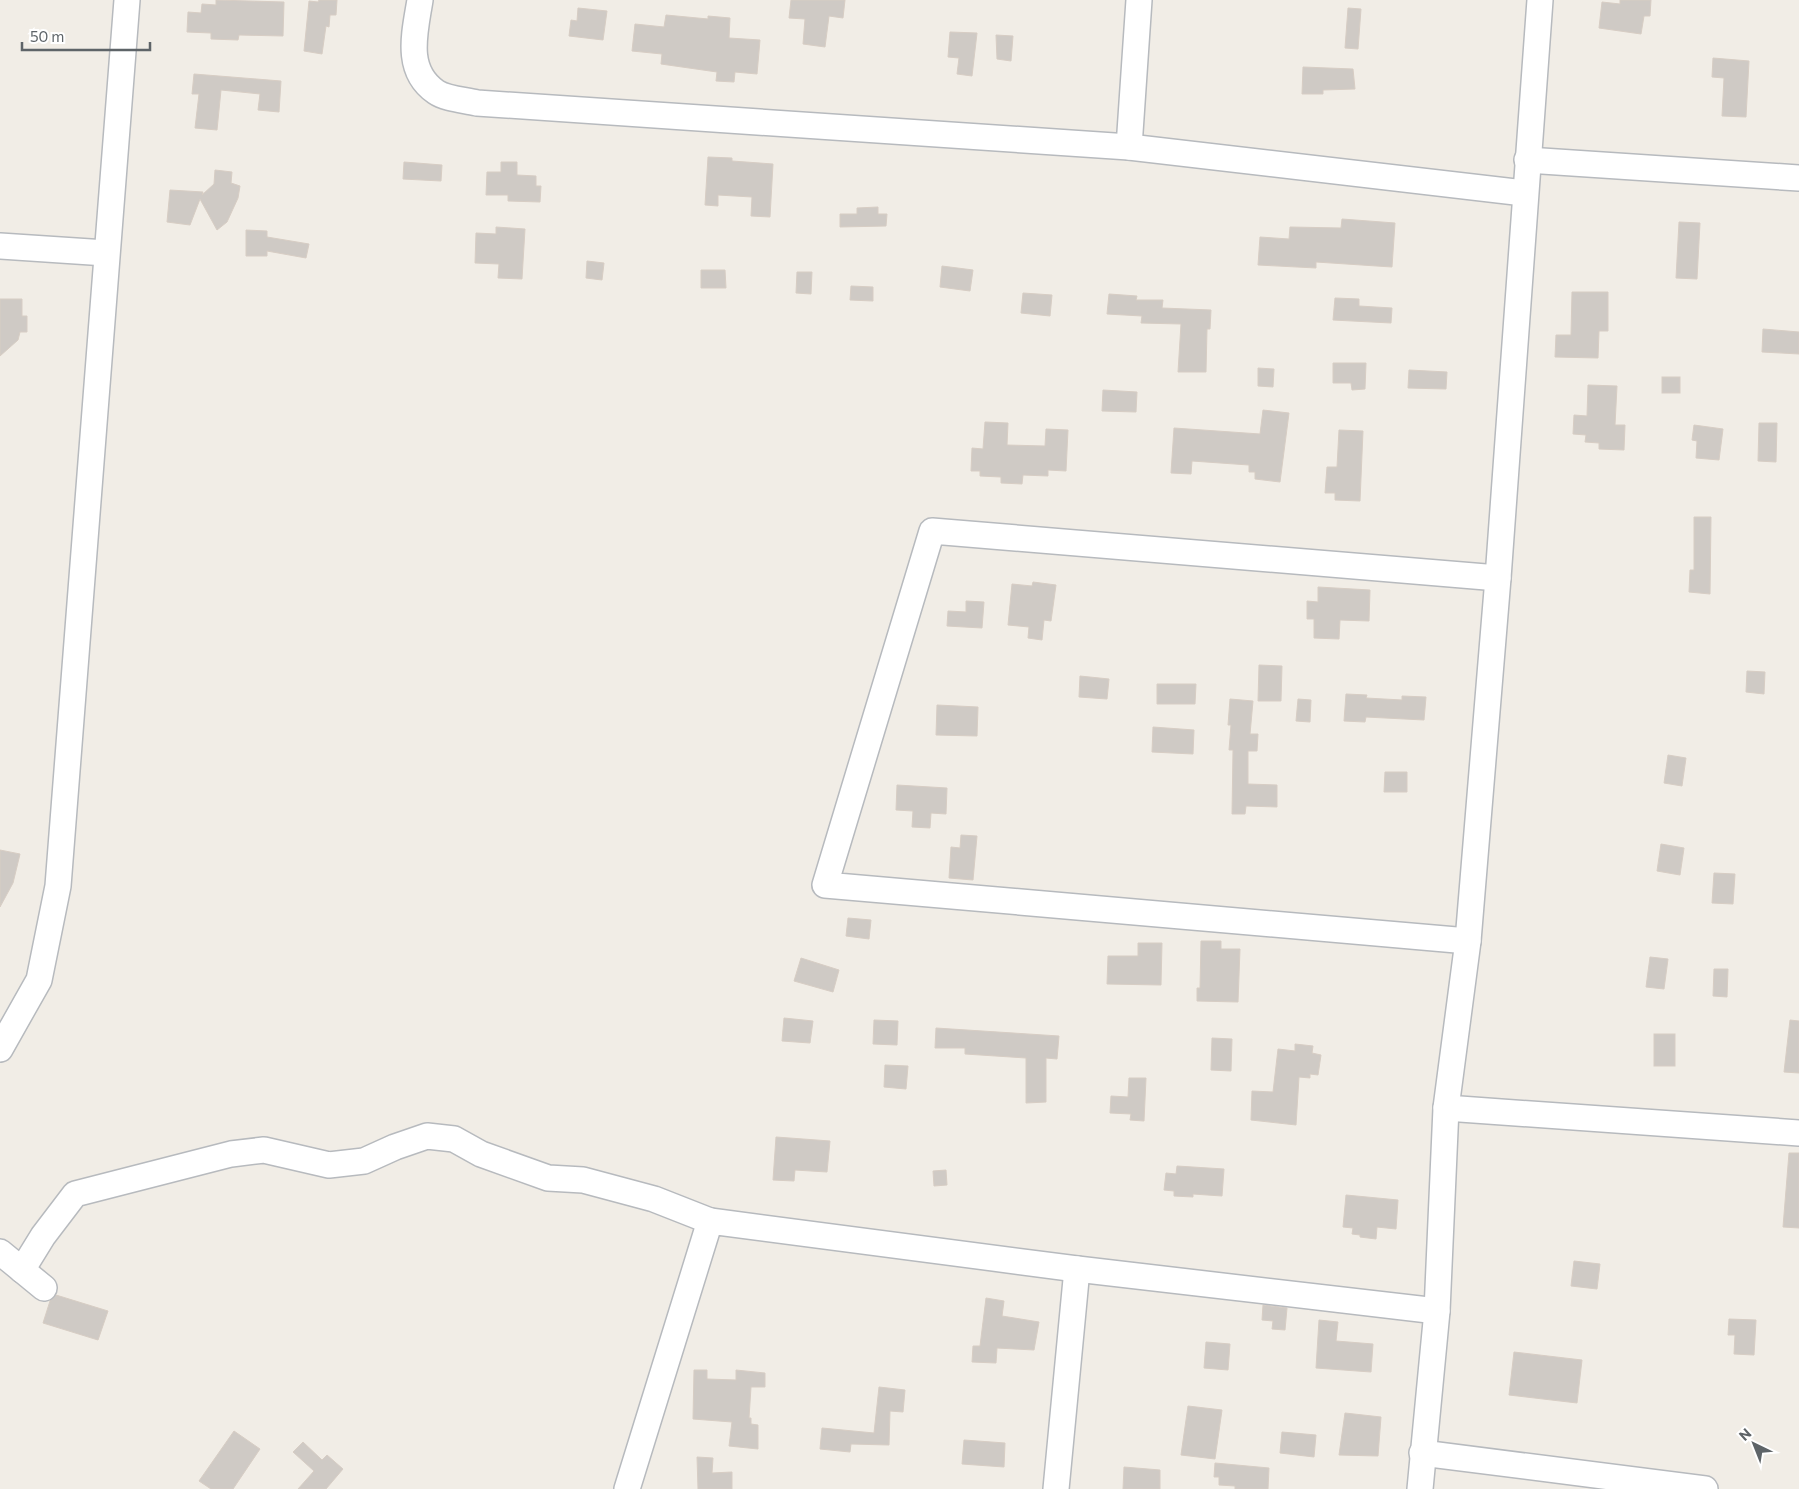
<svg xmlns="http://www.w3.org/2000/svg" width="1799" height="1489" viewBox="0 0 1799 1489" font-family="Commissioner,sans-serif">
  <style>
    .building { fill: #cfcac5; stroke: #d7cdc4 }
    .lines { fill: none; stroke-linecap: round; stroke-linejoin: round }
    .minor-casing { stroke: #b7babe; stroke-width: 28 }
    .minor { stroke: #fff; stroke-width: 25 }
  </style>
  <rect width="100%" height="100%" fill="#f1ede6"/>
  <g class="building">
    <polygon points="216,0 284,2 283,36 239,35 238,40 211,39 211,33 187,32 188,12 201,13 202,4 216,5"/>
    <polygon points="319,0 337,0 336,15 330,15 329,27 326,26 322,54 304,51 309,1 318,2"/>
    <polygon points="791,0 845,0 843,18 829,16 825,47 803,44 805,19 789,18"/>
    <polygon points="1620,0 1651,0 1650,16 1644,16 1641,34 1599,28 1602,2 1620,4"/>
    <polygon points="578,8 607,11 603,40 569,36 571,20 577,21"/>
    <polygon points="1348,8 1361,9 1358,49 1345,48"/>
    <polygon points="666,15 708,19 708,16 730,18 729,38 760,40 757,74 735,72 734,82 716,81 717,72 661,64 662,54 632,51 635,24 664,27"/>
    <polygon points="950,32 977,33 972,76 957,74 959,58 948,57"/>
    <polygon points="996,35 1013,36 1011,61 997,59"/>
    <polygon points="1713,58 1749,61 1746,117 1722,116 1724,78 1712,77"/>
    <polygon points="1303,67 1353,69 1355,89 1323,90 1323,94 1302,94"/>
    <polygon points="194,74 281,81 279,112 258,110 260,94 221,90 217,130 195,128 199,94 192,94"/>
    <polygon points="708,157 732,158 732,161 773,164 770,217 751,216 752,197 718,195 718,206 705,205"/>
    <polygon points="404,162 442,165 441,181 403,179"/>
    <polygon points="501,162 517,162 517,175 536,176 536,186 541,186 540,202 508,201 508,195 486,195 487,172 501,172"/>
    <polygon points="215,170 232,172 231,183 240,186 238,198 227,222 217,230 200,199 190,225 167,222 170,190 203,192 202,195 214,184"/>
    <polygon points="878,207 878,214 887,214 886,226 840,227 840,214 857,214 857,208"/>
    <polygon points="1342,219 1395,223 1392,267 1316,262 1316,268 1258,265 1260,237 1289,239 1290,227 1341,228"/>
    <polygon points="1679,222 1700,223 1697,279 1676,278"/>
    <polygon points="496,227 525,229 522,279 498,278 499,264 475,263 476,233 496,234"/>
    <polygon points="246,230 267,231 267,237 309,244 306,258 267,251 267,256 246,256"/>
    <polygon points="587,261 604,263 602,280 586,278"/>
    <polygon points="942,266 973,270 970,291 940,287"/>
    <polygon points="701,270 725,270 726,288 701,288"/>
    <polygon points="797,272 812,272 811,294 796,293"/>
    <polygon points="851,286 873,287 873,301 850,300"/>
    <polygon points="1572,292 1608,292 1608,331 1599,331 1598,358 1555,357 1556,335 1571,335"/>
    <polygon points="1023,293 1052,295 1050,316 1021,313"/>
    <polygon points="1109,294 1137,296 1136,300 1163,300 1162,308 1211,310 1210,329 1207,329 1206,372 1178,372 1181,324 1141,323 1142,316 1107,314"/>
    <polygon points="1335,298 1359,299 1359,306 1392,308 1391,323 1333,320"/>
    <polygon points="0,299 22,299 22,316 27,316 27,332 20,332 18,340 0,356"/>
    <polygon points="1763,329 1799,332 1799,354 1762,352"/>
    <polygon points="1333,363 1366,363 1365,389 1352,390 1351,383 1333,383"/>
    <polygon points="1258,368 1274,369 1273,387 1258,386"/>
    <polygon points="1409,370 1447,372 1446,389 1408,388"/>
    <rect x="1662" y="377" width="18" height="16"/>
    <polygon points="1588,385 1617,386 1615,425 1625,425 1624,450 1599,449 1599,443 1585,442 1586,435 1573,434 1574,415 1587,416"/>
    <polygon points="1103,390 1137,392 1136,412 1102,411"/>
    <polygon points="1263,410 1289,413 1280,482 1255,479 1255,472 1249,472 1249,465 1192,461 1191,474 1171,473 1174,428 1260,434"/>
    <polygon points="985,422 1008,423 1007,445 1045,446 1046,429 1068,430 1066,471 1048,470 1048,476 1023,475 1022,484 1001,483 1001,477 980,476 980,471 971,471 972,448 983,449"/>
    <polygon points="1759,423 1777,423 1776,462 1758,461"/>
    <polygon points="1694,425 1723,429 1719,460 1696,458 1697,441 1692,440"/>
    <polygon points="1339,430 1363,431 1360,501 1335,500 1335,493 1325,493 1327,467 1337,467"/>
    <polygon points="1694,517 1711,517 1710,594 1689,592 1690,570 1694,570"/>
    <polygon points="1033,582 1056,585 1051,621 1044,620 1042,640 1028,638 1029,627 1008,625 1012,584 1032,586"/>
    <polygon points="1318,587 1370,590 1369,621 1340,620 1339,639 1314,638 1314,619 1307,619 1307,601 1318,602"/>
    <polygon points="966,601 984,602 982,628 947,626 948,611 966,612"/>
    <polygon points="1259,665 1282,666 1281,701 1258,701"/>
    <polygon points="1747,671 1765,672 1764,694 1746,692"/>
    <polygon points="1080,676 1109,679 1107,699 1079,697"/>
    <polygon points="1157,684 1196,684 1195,704 1157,704"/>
    <polygon points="1346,694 1367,695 1366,698 1402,700 1402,696 1426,697 1424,720 1366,717 1365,722 1344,721"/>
    <polygon points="1230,699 1253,701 1250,734 1258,734 1257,751 1248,751 1248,784 1277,785 1277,807 1246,806 1245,814 1232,814 1233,750 1229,750 1231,725 1228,725"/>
    <polygon points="1298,699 1311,700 1310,722 1296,721"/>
    <polygon points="937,705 978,707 977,736 936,735"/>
    <polygon points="1153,727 1194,730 1193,754 1152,752"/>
    <polygon points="1668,755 1686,758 1682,786 1664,783"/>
    <polygon points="1385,772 1407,772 1407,792 1384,792"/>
    <polygon points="897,785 947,788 946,814 931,813 930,828 912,827 913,811 896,810"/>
    <polygon points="961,835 977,836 973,880 949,878 951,847 960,848"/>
    <polygon points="1661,844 1684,848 1680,875 1657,871"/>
    <polygon points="0,850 20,854 13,883 0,907"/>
    <polygon points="1714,873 1735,874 1733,904 1712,903"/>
    <polygon points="848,918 871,920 869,939 846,936"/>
    <polygon points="1201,941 1221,941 1221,949 1240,949 1238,1002 1197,1001 1197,988 1200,988"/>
    <polygon points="1138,943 1162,943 1161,985 1107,984 1108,956 1138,956"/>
    <polygon points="1650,957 1668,959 1664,989 1646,987"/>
    <polygon points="801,958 839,970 833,992 794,981"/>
    <polygon points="1714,969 1728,969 1727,997 1713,996"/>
    <polygon points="784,1018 813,1021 810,1043 782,1041"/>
    <polygon points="874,1020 898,1021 897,1045 873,1044"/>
    <polygon points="1790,1020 1799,1021 1799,1073 1784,1072"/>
    <polygon points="936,1028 1059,1036 1057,1059 1046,1058 1046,1102 1026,1103 1026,1058 965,1054 965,1048 935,1048"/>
    <rect x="1654" y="1034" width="21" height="32"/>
    <polygon points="1212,1038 1232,1039 1231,1071 1211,1070"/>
    <polygon points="1295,1044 1313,1046 1312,1053 1321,1055 1318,1075 1310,1074 1310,1078 1299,1077 1296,1125 1251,1120 1252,1091 1273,1092 1278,1049 1295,1051"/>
    <polygon points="885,1065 908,1066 906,1089 884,1087"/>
    <polygon points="1129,1078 1146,1078 1144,1121 1130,1120 1131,1114 1110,1113 1111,1096 1128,1097"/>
    <polygon points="776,1137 830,1141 827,1172 795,1170 794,1181 773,1180"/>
    <polygon points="1789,1153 1799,1153 1799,1228 1783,1227"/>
    <polygon points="1177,1166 1224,1169 1222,1196 1193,1194 1193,1197 1174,1196 1174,1191 1164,1190 1166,1173 1176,1174"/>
    <polygon points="946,1170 947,1185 934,1186 933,1171"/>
    <polygon points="1346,1195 1398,1200 1396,1229 1377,1227 1376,1239 1360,1237 1360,1235 1352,1234 1353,1228 1343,1227"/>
    <polygon points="1574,1261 1600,1264 1597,1289 1571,1286"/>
    <polygon points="56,1295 108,1311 98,1340 43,1323 50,1301"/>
    <polygon points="986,1298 1004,1301 1002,1316 1039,1322 1034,1350 997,1348 996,1363 972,1362 973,1346 980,1346"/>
    <polygon points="1263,1305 1287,1308 1285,1330 1272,1329 1273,1321 1262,1320"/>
    <polygon points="1729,1319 1756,1320 1754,1355 1734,1354 1735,1335 1728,1335"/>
    <polygon points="1319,1320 1338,1322 1336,1341 1373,1344 1371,1372 1316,1368"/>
    <polygon points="1206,1342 1230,1344 1228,1370 1204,1368"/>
    <polygon points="1514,1352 1582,1360 1577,1403 1509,1395"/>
    <polygon points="694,1370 707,1370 707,1379 736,1380 736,1370 765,1373 765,1387 751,1387 749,1418 751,1418 751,1424 758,1425 758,1449 729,1446 732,1422 693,1419"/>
    <polygon points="879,1387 905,1390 903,1412 890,1411 889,1445 851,1444 850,1452 820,1449 822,1428 874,1433"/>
    <polygon points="1188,1406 1222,1410 1215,1459 1181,1455"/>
    <polygon points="1345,1413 1381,1417 1378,1456 1339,1455"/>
    <polygon points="234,1431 260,1449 233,1489 211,1489 199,1481"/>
    <polygon points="1282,1432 1316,1435 1314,1457 1280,1453"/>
    <polygon points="964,1440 1005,1443 1004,1467 962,1464"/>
    <polygon points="303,1442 322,1460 327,1455 343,1469 326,1489 298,1489 314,1471 293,1452"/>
    <polygon points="697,1457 713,1458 712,1473 732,1472 732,1489 698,1489"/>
    <polygon points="1215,1463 1269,1468 1268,1489 1235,1489 1235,1486 1219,1485 1219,1477 1214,1477"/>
    <polygon points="1124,1467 1160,1470 1160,1489 1123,1489"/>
  </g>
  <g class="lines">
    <defs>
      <g id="minor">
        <path d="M420,0C415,32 404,70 436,92C446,99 465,100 477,103L1129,147L1524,193"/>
        <polyline points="1129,147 1139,0"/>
        <polyline points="1527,160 1799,178"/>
        <polyline points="0,246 106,253"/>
        <polyline points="1468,941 825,885 932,531 1498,578"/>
        <polyline points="0,1049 39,980 58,886 127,0"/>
        <polyline points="1446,1108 1799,1133"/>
        <polyline points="0,1252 44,1288"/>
        <polyline points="22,1270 43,1236 75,1194 231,1154 264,1150 329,1165 364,1161 395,1147 427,1136 454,1139 481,1154 548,1178 583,1180 654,1199 710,1221"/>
        <polyline points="1422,1453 1705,1489"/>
        <polyline points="627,1489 710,1221 1077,1269 1437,1311"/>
        <polyline points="1056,1489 1077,1269"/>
        <polyline points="1420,1489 1437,1311 1446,1108 1468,941 1498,578 1540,0"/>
      </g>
    </defs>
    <use href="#minor" class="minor-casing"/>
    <use href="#minor" class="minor"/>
  </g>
  <g transform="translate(1754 1444) rotate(317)" stroke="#ffffff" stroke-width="4" paint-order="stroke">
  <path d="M0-4L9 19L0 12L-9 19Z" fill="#5e6468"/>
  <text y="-8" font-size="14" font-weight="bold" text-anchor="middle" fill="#5e6468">N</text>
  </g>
  <path d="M22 42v8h128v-8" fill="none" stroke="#5e6468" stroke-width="2.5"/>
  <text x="30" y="42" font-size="15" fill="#5e6468" stroke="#ffffff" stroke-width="4" paint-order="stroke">50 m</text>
</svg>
